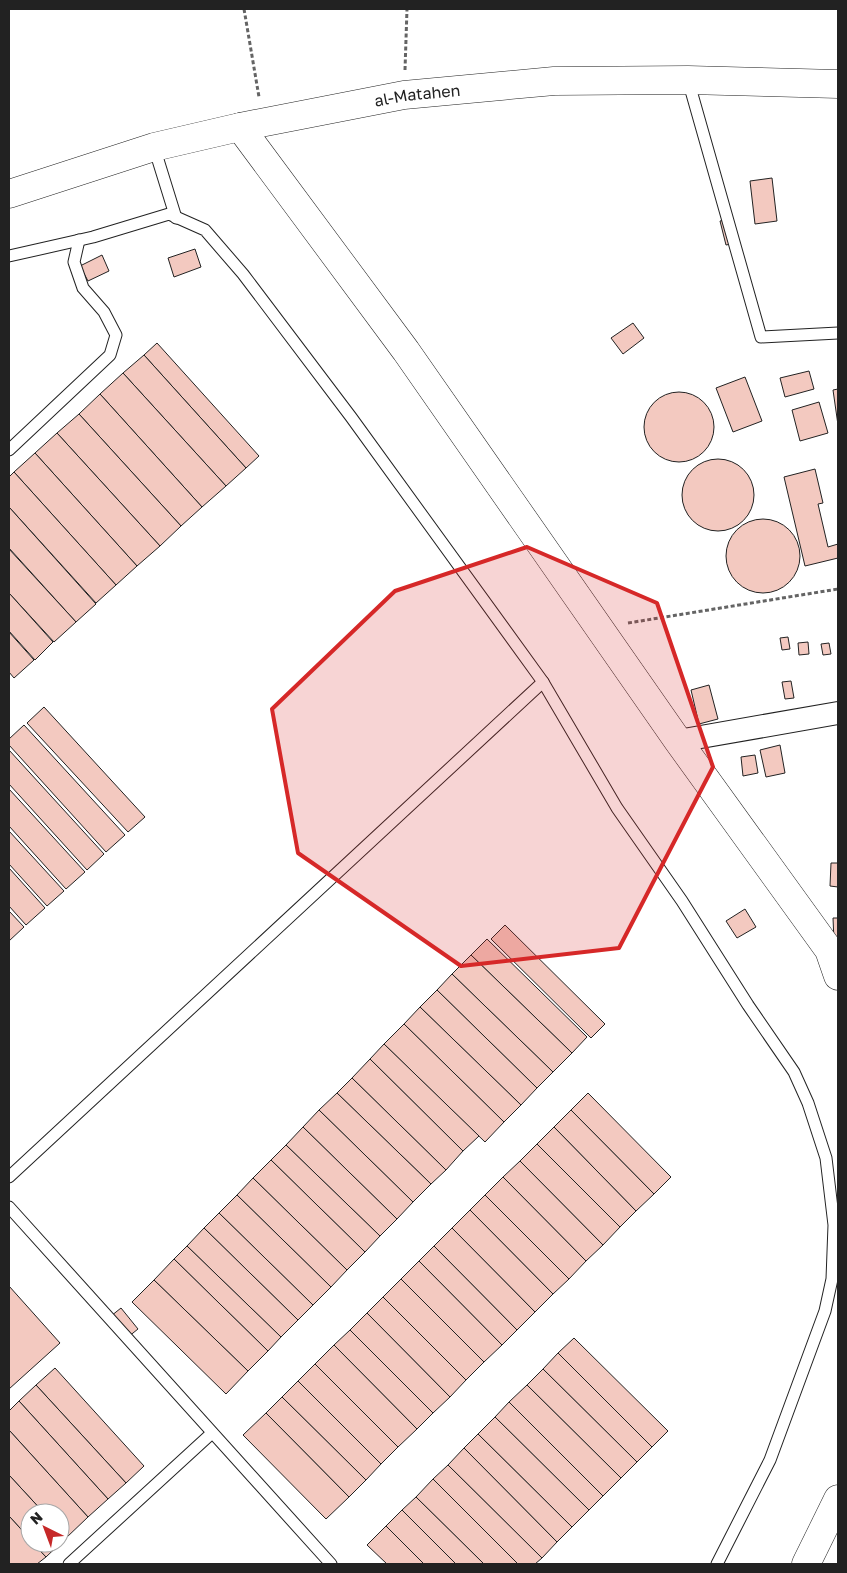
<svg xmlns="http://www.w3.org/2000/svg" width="847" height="1573" viewBox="0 0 847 1573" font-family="'Golos Text',sans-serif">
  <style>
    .building { fill: #f3c9c0; stroke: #222 }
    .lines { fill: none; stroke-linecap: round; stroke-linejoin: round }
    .service-casing { stroke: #222; stroke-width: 13 }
    .minor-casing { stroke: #222; stroke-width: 24 }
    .tertiary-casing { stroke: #222; stroke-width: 29 }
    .secondary-casing { stroke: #222; stroke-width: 29 }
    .path { stroke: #646464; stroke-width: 3; stroke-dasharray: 4 2.5; stroke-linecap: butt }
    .service { stroke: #fff; stroke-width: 11 }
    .minor { stroke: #fff; stroke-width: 22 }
    .tertiary { stroke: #fff; stroke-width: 28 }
    .secondary { stroke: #fff; stroke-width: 28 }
    .marked { fill: #d62828; fill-opacity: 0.2; stroke: #d62828; stroke-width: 4; stroke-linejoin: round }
    .labels { text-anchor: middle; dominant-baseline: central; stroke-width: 4; stroke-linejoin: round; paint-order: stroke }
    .street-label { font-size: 16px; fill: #222; stroke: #fff }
  </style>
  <rect width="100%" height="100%" fill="#fff"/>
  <g class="building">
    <polygon points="772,178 777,221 755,224 750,181"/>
    <polygon points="725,220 731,244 726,245 720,221"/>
    <polygon points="195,249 201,267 174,277 168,258"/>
    <polygon points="102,255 109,271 88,281 80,266"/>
    <polygon points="633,323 644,338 623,354 611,338"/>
    <polygon points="157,343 259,456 246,468 144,355"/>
    <polygon points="144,355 246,468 226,486 123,373"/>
    <polygon points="809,371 814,389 785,397 780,378"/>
    <polygon points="123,373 226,486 202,507 100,394"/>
    <polygon points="745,377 762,421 733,432 716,388"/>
    <polygon points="838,389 838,425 833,390"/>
    <circle cx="679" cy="427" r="35"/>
    <polygon points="100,394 202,507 181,526 79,414"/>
    <polygon points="819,402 828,433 800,441 792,410"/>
    <polygon points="79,414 181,526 160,546 57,433"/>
    <polygon points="57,433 160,546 137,566 35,453"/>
    <polygon points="35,453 137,566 116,585 14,472"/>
    <circle cx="718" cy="495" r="36"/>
    <polygon points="815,469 823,503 818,504 828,547 838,544 838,558 805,566 784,477"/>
    <polygon points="14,472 116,585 96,603 9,507 9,477"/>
    <polygon points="9,507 96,604 76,622 9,548"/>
    <circle cx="763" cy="556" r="37"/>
    <polygon points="9,549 76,622 54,642 9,593"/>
    <polygon points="9,593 53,642 35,660 9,631"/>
    <polygon points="9,632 34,660 14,678 9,672"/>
    <polygon points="788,637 790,649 782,650 780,638"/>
    <polygon points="808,642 809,654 799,655 798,643"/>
    <polygon points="829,643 831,654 823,655 821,644"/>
    <polygon points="791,681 794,698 785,699 782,682"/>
    <polygon points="709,685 718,719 699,724 691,690"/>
    <polygon points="44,707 145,817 128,832 27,723"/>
    <polygon points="24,725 125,835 106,852 9,745 9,739"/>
    <polygon points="780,745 785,773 766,777 760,750"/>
    <polygon points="9,750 104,854 87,870 9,784"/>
    <polygon points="755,755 758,773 743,776 741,757"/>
    <polygon points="9,789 85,872 66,889 9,826"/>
    <polygon points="9,831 64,891 47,906 9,864"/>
    <polygon points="831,863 838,863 838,887 830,886"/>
    <polygon points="9,868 45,908 26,925 9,906"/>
    <polygon points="745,909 756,927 737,938 726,921"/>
    <polygon points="9,911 24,927 9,941"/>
    <polygon points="833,918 838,918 838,940 834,941"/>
    <polygon points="505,925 605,1024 591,1038 491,939"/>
    <polygon points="487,939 587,1037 572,1053 471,955"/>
    <polygon points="471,955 572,1053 553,1072 452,974"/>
    <polygon points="452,974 553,1072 537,1088 437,990"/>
    <polygon points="437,990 537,1088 521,1105 420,1007"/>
    <polygon points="420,1007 521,1105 504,1122 404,1024"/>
    <polygon points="404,1024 504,1122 485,1142 384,1044"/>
    <polygon points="384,1044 479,1136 463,1151 370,1059"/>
    <polygon points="370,1059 463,1151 446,1170 352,1078"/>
    <polygon points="352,1078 446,1170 431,1184 337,1093"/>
    <polygon points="337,1093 431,1184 413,1202 319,1110"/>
    <polygon points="588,1093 671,1177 654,1194 571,1110"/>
    <polygon points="319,1110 413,1202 397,1219 303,1127"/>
    <polygon points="571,1110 654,1194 636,1211 554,1127"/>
    <polygon points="303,1127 397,1219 380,1236 286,1145"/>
    <polygon points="554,1127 636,1211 620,1227 537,1144"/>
    <polygon points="537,1144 620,1227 603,1245 520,1161"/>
    <polygon points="286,1145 380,1236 365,1252 271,1160"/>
    <polygon points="271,1160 365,1252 347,1270 253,1178"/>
    <polygon points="520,1161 603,1245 586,1261 503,1177"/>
    <polygon points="503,1177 586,1261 569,1279 485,1195"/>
    <polygon points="253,1178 347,1270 331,1287 237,1195"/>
    <polygon points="237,1195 331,1287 313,1305 219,1213"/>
    <polygon points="485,1195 569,1279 553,1294 470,1210"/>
    <polygon points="470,1210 553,1294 535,1312 452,1228"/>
    <polygon points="219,1213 313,1305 298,1320 204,1228"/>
    <polygon points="204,1228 298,1320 281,1337 187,1246"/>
    <polygon points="452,1228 535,1312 517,1330 434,1246"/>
    <polygon points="187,1246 281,1337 268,1351 174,1259"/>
    <polygon points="434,1246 517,1330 502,1345 419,1261"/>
    <polygon points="174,1259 268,1351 248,1371 154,1280"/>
    <polygon points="419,1261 502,1345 484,1362 401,1279"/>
    <polygon points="401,1279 484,1362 466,1380 383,1297"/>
    <polygon points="154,1280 248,1371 226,1394 132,1302"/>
    <polygon points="9,1286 60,1343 9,1389"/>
    <polygon points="383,1297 466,1380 450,1397 367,1313"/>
    <polygon points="121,1308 138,1329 128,1337 111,1316"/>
    <polygon points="367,1313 450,1397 433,1413 350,1330"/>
    <polygon points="350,1330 433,1413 417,1429 334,1345"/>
    <polygon points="574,1338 668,1431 652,1447 558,1353"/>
    <polygon points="334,1345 417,1429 398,1447 315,1364"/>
    <polygon points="558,1353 652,1447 637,1462 543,1369"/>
    <polygon points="315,1364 398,1447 381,1464 298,1381"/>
    <polygon points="55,1368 144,1466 126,1483 36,1385"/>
    <polygon points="543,1369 637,1462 621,1478 527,1385"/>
    <polygon points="298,1381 381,1464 366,1480 282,1397"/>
    <polygon points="36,1385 126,1483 108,1499 19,1401"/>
    <polygon points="527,1385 621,1478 603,1496 509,1402"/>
    <polygon points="282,1397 366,1480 349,1497 266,1413"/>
    <polygon points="19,1401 108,1499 88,1517 9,1430 9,1411"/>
    <polygon points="509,1402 603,1496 589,1510 495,1417"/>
    <polygon points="266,1413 349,1497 326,1519 243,1435"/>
    <polygon points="495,1417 589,1510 572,1527 478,1434"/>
    <polygon points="9,1430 88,1517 66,1538 60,1531 60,1513 44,1513 9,1475"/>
    <polygon points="478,1434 572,1527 557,1542 464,1448"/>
    <polygon points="464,1448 557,1542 542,1558 448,1465"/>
    <polygon points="448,1465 542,1558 535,1564 518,1564 433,1479"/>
    <polygon points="9,1475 44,1513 30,1513 30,1539 9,1516"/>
    <polygon points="433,1479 518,1564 484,1564 416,1497"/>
    <polygon points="416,1497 484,1564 456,1564 402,1510"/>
    <polygon points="402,1510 456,1564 424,1564 386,1526"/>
    <polygon points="9,1516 30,1539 30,1543 33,1543 46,1557 37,1564 10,1564 9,1563"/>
    <polygon points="386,1526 424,1564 387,1564 367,1545"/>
    <polygon points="60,1531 66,1538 46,1557 33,1543 60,1543"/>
  </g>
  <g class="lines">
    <defs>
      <g id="service">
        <polyline points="688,80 761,337 838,333"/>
        <polyline points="154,147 176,218"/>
        <polyline points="9,256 93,237 169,214 205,230 243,274 351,417 543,682 617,808 682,901 748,1005 794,1072 808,1103 826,1158 834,1225 832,1279 825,1311 770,1460 717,1564"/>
        <polyline points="9,450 110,355 116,335 104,312 83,288 74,262 79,240"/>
        <polyline points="9,1177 543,682"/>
        <polyline points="9,1207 331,1564"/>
        <polyline points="69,1564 212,1433"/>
      </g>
      <polyline id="minor" points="678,741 838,713"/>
      <g id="tertiary">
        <polyline points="240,127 406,351 678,741 829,950 838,976"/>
        <polyline points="806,1564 838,1499"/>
      </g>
      <g id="secondary">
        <path id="s1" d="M9,194L154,147L240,127L404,95L554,81L688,80L838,84"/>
      </g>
    </defs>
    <use href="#service" class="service-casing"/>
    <use href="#minor" class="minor-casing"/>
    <use href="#tertiary" class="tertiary-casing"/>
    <use href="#secondary" class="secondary-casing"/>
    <g class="path">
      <polyline points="244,9 259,97"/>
      <polyline points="405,70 407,9"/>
      <polyline points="628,623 838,589"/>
    </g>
    <use href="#service" class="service"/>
    <use href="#minor" class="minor"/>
    <use href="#tertiary" class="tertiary"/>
    <use href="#secondary" class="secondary"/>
  </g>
  <path class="marked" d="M527,547L657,603L713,767L619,948L461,966L298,853L272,709L395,591Z"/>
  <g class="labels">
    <g class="street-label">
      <text stroke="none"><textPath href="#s1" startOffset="421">al-Matahen</textPath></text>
    </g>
  </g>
  <rect width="847" height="1573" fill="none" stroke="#222222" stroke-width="20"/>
  <g transform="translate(45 1528) rotate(318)"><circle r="24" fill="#ffffff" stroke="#a7a7a7"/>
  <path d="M0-4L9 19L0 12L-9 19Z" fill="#c62828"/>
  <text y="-8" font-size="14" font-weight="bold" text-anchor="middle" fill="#222222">N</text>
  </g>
</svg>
